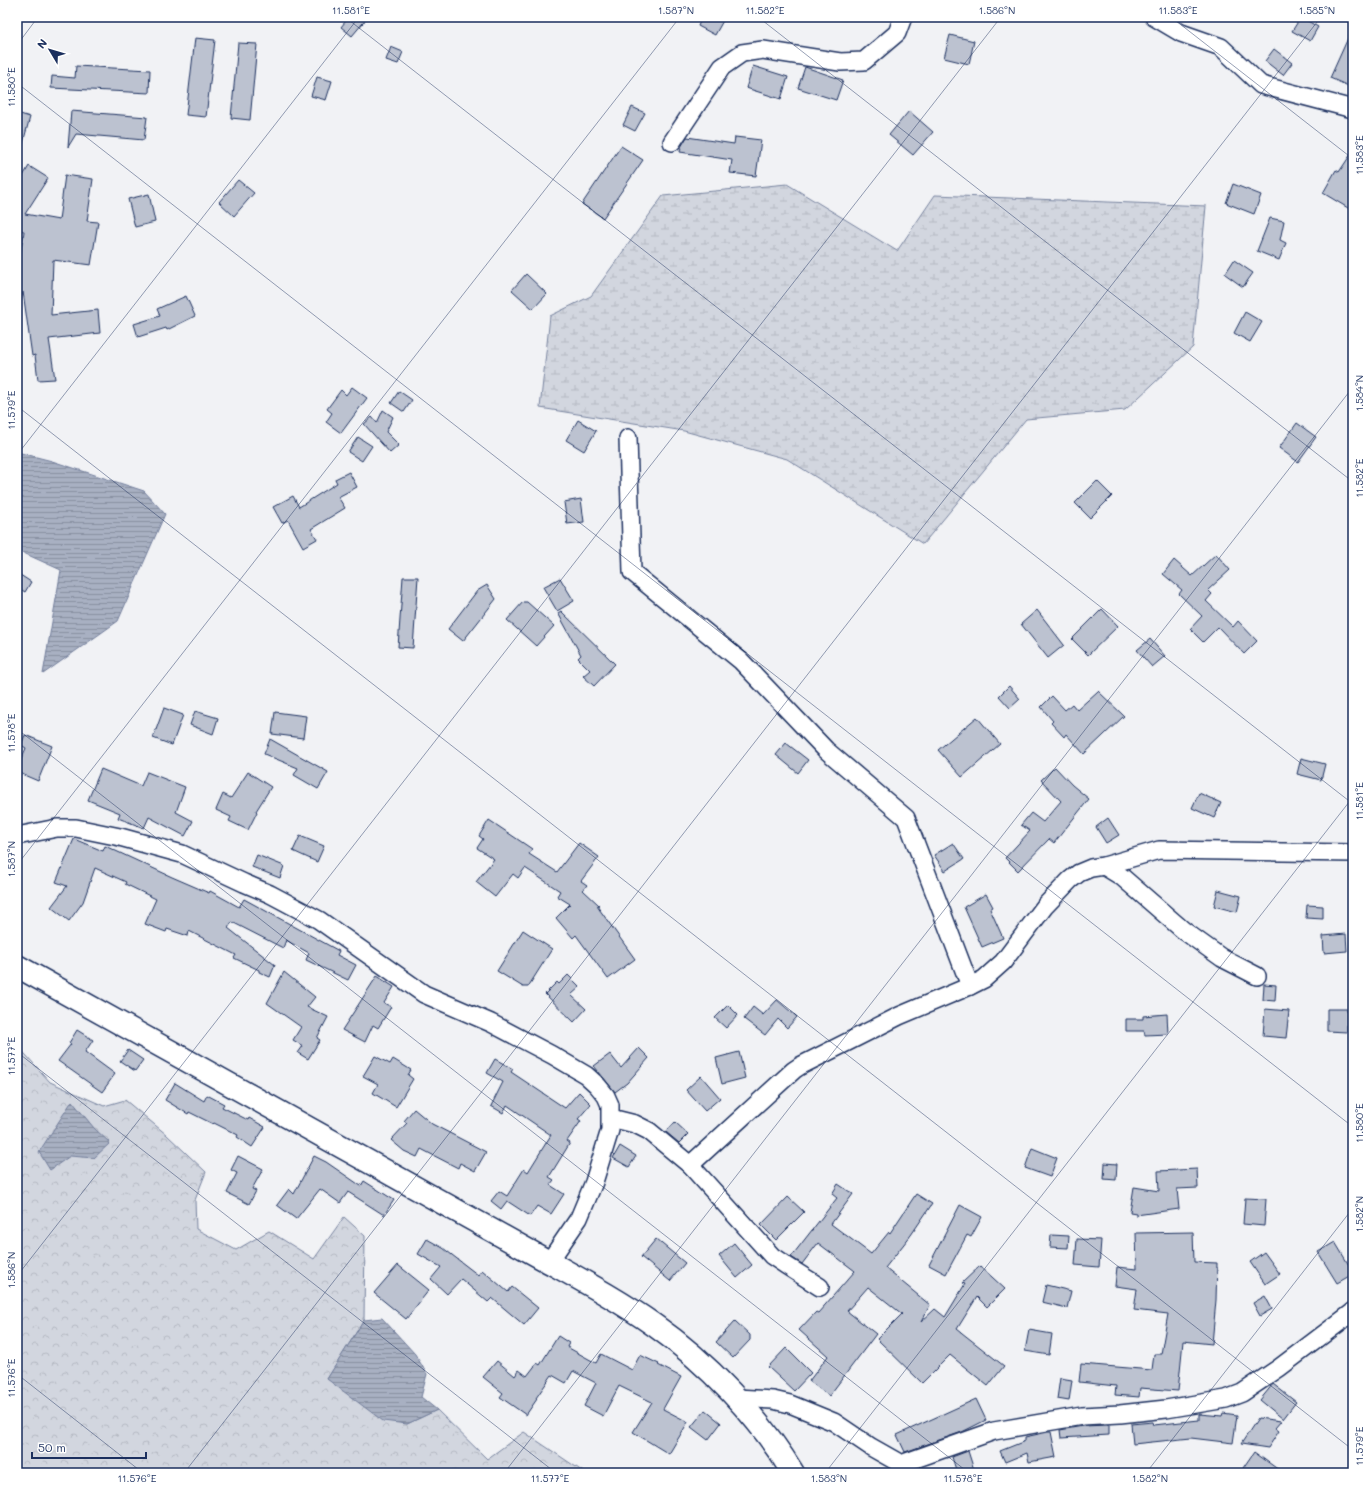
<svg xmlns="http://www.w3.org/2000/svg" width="1370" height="1490" viewBox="0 0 1370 1490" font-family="Mali,sans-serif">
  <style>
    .forest { fill: url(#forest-crowns); stroke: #76829e }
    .wetland { fill: url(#wetland-marsh); stroke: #76829e }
    .water { fill: url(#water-rules); stroke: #707c9a }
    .building { fill: #bcc2d0; stroke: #1b2f5e }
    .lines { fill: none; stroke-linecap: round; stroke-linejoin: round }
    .minor-casing { stroke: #1b2f5e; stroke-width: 20 }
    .highway-casing { stroke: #1b2f5e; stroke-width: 25 }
    .minor { stroke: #fff; stroke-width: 17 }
    .highway { stroke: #fff; stroke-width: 22 }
    .ticks { fill: none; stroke: #1b2f5e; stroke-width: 1; stroke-opacity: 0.45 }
    .neatline { fill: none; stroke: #1b2f5e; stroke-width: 1.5 }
    .ticks-label { font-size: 10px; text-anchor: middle; fill: #1b2f5e }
  </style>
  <defs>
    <pattern id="forest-crowns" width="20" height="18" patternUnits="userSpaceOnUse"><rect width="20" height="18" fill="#d2d6df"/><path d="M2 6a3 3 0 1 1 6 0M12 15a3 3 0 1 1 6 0" fill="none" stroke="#b4b8c2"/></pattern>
    <pattern id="wetland-marsh" width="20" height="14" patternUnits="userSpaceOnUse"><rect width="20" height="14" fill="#d2d6df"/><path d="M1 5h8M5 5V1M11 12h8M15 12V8" fill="none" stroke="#b4b8c2"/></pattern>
    <pattern id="water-rules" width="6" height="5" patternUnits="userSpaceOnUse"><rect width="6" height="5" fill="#a8b0c2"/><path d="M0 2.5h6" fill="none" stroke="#8890a1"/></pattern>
  </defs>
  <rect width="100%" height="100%" fill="#f1f2f5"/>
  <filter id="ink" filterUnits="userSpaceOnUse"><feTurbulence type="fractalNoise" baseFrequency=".025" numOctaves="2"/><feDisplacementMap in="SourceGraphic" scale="8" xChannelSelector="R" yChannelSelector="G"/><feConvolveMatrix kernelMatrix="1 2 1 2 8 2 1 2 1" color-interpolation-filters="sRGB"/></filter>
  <g filter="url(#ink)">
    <polygon class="forest" points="17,1045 50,1082 104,1106 125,1100 167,1135 206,1172 195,1200 196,1229 236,1250 269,1231 314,1259 344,1217 365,1236 364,1320 327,1379 407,1424 437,1410 487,1459 524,1432 585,1473 17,1473"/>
    <polygon class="wetland" points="787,184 897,251 935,195 1206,206 1193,347 1125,410 1026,419 923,544 787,459 684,431 540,408 550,316 591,296 663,196"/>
    <g class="water">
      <polygon points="17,452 52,461 144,491 165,514 118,621 43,674 61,570 17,550"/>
      <polygon points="72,1101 94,1128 110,1143 94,1158 70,1156 50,1170 39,1152"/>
      <polygon points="382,1318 415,1354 427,1374 421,1397 437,1410 407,1424 383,1421 327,1379 364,1320"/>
    </g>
    <g class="building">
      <polygon points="349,17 368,17 352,36 341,27"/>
      <polygon points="702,17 725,17 715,35 698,26"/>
      <polygon points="1301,17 1318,27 1310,41 1292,31"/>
      <polygon points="1353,27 1353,88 1330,78"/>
      <polygon points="950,35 974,41 969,64 944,58"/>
      <polygon points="195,38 215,40 206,117 186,115"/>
      <polygon points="238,43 257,44 250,120 231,118"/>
      <polygon points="391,47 403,52 398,64 386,60"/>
      <polygon points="1274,49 1292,63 1283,75 1265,61"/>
      <polygon points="76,66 150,70 149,93 51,88 52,76 75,78"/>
      <polygon points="753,66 788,77 781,99 746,88"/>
      <polygon points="805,67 843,80 836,100 798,88"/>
      <polygon points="317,77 332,81 326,100 311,96"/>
      <polygon points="632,107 645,113 635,131 623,125"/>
      <polygon points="71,111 147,117 144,140 76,134 68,147"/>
      <polygon points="909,111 933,132 913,155 889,135"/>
      <polygon points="17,113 30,117 21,150 17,149"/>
      <polygon points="687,137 734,144 735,137 761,140 756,176 730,173 732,160 680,152 681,147"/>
      <polygon points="621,146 643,160 603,218 582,204"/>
      <polygon points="1353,151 1353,211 1323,193 1336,170 1339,172"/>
      <polygon points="29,166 48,178 25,214 59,220 65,175 93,179 87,221 98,222 91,265 53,260 51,315 98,310 100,333 49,339 55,379 38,380 35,355 32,356 23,292 20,303 17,303 17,274 24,231 17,230 17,186"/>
      <polygon points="238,180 254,193 234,216 219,202"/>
      <polygon points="1233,184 1261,195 1254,214 1226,203"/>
      <polygon points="149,194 155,222 135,227 128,199"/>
      <polygon points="1270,218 1284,221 1280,240 1286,243 1279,260 1257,251"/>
      <polygon points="1234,260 1253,273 1243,287 1225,274"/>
      <polygon points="526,274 547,294 533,309 512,290"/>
      <polygon points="186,296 195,316 167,330 166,328 138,337 134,324 160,316 157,309"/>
      <polygon points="1245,312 1262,322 1250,342 1234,333"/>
      <polygon points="352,387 367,398 341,433 326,422 332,413 327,409 341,390 346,395"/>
      <polygon points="399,391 412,400 404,412 391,403"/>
      <polygon points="383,410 393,417 386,432 399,445 390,453 364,424 372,417 377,423"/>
      <polygon points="578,420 596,431 584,451 566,440"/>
      <polygon points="1297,423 1316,437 1298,462 1279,448"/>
      <polygon points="358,437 372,446 362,461 348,452"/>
      <polygon points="349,472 357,487 338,497 345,508 311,529 317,539 303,547 288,520 282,523 273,507 293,496 299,507 337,483 335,479"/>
      <polygon points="1097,481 1112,496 1090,518 1075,503"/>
      <polygon points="581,499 584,522 567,524 564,502"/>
      <polygon points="1216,554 1230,570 1208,590 1212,594 1206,601 1233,627 1238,621 1257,641 1244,654 1218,627 1203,642 1190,629 1202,616 1179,594 1182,590 1163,574 1174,560 1192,576"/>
      <polygon points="17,573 31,582 25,592 17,587"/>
      <polygon points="403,577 418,577 413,648 398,647"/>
      <polygon points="560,578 574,601 557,611 543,587"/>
      <polygon points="487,585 496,599 463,641 448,629 477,591"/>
      <polygon points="523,602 527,602 554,626 536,646 507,620"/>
      <polygon points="1102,609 1118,626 1088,655 1072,639"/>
      <polygon points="1037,610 1064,645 1048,658 1021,624"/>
      <polygon points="561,611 615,664 594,686 583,676 590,670 578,658 581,655 558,613"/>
      <polygon points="1150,639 1165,656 1152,667 1137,650"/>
      <polygon points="1009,686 1020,699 1010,708 999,696"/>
      <polygon points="1098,691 1124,716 1084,754 1066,734 1064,737 1051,723 1053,721 1041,707 1052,696 1065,710 1072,704 1077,710"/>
      <polygon points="164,708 183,715 172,745 153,738"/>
      <polygon points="195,711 218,718 213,734 190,725"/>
      <polygon points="275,712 306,716 303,738 272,734"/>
      <polygon points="977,717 1000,744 962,777 938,750"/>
      <polygon points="25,735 52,746 38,781 17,772 17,769 26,748 21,745"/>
      <polygon points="270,739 328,772 318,789 294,775 298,768 264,754"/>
      <polygon points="786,743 808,760 798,773 776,755"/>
      <polygon points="1301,758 1325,764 1321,780 1297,774"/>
      <polygon points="1055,767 1072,785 1089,799 1054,843 1049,839 1018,871 1005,858 1030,831 1021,825 1031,813 1043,822 1061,801 1041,780"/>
      <polygon points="101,769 141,786 147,772 185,787 176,812 193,821 185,836 149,817 144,828 118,818 120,813 88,800"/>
      <polygon points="248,772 271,787 256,811 257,812 248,830 229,821 231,817 216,810 223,794 231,798"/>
      <polygon points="1199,793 1221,803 1214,818 1192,808"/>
      <polygon points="1108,818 1119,835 1106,843 1096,827"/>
      <polygon points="489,820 532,849 529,854 557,872 579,843 599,857 581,881 587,885 583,890 599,905 597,906 635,959 608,979 576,935 573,938 556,918 570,904 557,896 560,891 525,868 518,878 513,874 495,897 476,882 494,859 477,848 483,839 479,836"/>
      <polygon points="300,836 324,846 317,862 293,851"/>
      <polygon points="74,839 103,851 105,846 172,877 209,893 210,891 239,907 244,899 339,951 337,955 356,965 348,980 306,960 309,953 286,940 283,948 232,922 228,928 275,965 270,977 259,972 259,970 234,958 236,955 189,931 188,936 167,929 166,932 145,924 156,899 125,884 126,882 95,868 83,902 69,921 51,907 67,886 56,882"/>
      <polygon points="953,843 964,859 945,871 934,855"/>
      <polygon points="257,855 284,866 280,878 252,867"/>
      <polygon points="1218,890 1241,896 1237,912 1214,906"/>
      <polygon points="986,894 993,907 990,909 1003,938 982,947 964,907"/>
      <polygon points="1307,905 1323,906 1323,919 1306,918"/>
      <polygon points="523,930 552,949 528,987 523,987 497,971"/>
      <polygon points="1346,934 1347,951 1324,953 1323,936"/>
      <polygon points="284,972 315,997 307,1007 328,1017 317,1038 320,1040 308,1059 298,1053 303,1046 293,1040 301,1027 267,1003"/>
      <polygon points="568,975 580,987 571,995 586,1009 574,1022 545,994 557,982 559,984"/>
      <polygon points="377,976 394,987 384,1003 391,1007 378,1028 373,1025 365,1042 342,1030"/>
      <polygon points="1264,984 1276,985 1275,1001 1263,1000"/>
      <polygon points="777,1000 797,1017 787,1028 778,1019 765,1035 744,1019 753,1007 763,1015"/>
      <polygon points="728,1005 738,1015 726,1028 715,1018"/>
      <polygon points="1265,1009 1289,1011 1286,1038 1263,1036"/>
      <polygon points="1327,1009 1347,1009 1347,1032 1327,1031"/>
      <polygon points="1167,1014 1168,1034 1145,1035 1144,1031 1126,1031 1126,1019 1143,1019 1143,1016"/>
      <polygon points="77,1030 93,1040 85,1052 115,1074 102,1092 58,1061 71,1044 69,1043"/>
      <polygon points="639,1048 649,1058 627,1083 615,1092 594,1066 610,1054 621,1068"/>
      <polygon points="128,1050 143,1060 135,1071 120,1061"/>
      <polygon points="739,1052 745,1078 722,1084 716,1058"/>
      <polygon points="375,1056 390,1064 393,1059 411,1070 408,1075 413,1079 396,1107 373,1093 378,1084 363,1076"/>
      <polygon points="495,1059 513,1069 511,1072 565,1108 579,1092 591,1104 578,1119 581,1121 567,1141 570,1143 549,1177 554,1180 550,1185 564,1194 551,1214 537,1206 530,1216 507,1201 501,1209 491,1201 499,1191 507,1196 524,1169 528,1172 551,1135 507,1105 503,1113 491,1106 503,1082 487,1073"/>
      <polygon points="701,1076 720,1098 705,1111 686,1090"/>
      <polygon points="175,1083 204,1101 207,1095 224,1104 222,1107 248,1120 249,1118 265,1127 252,1147 237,1137 238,1135 214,1123 213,1124 189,1112 188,1114 165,1100"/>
      <polygon points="414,1109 432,1124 486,1152 475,1171 460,1163 458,1168 421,1149 417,1157 404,1151 391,1140 407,1123 404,1121"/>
      <polygon points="675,1122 688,1134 679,1143 666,1132"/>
      <polygon points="620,1146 636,1156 629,1167 613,1158"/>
      <polygon points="1032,1148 1057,1158 1050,1177 1025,1168"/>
      <polygon points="238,1156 263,1169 252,1189 256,1191 249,1204 227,1193 237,1173 231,1170"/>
      <polygon points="314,1156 326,1162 361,1186 364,1181 394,1200 384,1215 348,1192 340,1203 320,1189 296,1219 277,1205 289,1189 294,1194"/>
      <polygon points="1105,1163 1117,1164 1116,1180 1104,1179"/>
      <polygon points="1197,1169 1198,1188 1177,1189 1179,1209 1136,1215 1136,1213 1130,1212 1134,1187 1159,1191 1158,1171"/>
      <polygon points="838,1184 853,1194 831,1224 871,1254 889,1232 890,1233 916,1194 932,1204 911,1235 885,1268 930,1305 921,1322 935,1309 945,1317 965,1284 962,1283 980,1266 1005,1289 987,1307 977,1297 957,1329 1004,1366 988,1386 950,1355 922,1383 877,1339 902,1314 868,1287 847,1311 876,1334 829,1396 809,1381 828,1356 799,1330 816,1312 818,1313 855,1271 818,1243 802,1264 791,1257 837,1198 832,1194"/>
      <polygon points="788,1197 804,1212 776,1240 761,1225"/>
      <polygon points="1245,1198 1266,1199 1264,1226 1243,1224"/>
      <polygon points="960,1205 982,1217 971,1237 967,1235 946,1274 929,1265"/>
      <polygon points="1193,1232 1194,1262 1217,1263 1216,1300 1212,1344 1183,1341 1178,1391 1140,1388 1139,1397 1115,1395 1116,1386 1079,1382 1081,1364 1152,1370 1154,1354 1161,1354 1168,1314 1134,1310 1137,1289 1115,1286 1117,1267 1137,1269 1136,1233"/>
      <polygon points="1051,1235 1069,1236 1068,1248 1050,1247"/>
      <polygon points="427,1239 443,1248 478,1275 482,1270 508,1292 512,1287 538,1308 524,1325 492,1298 488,1302 461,1279 447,1294 431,1279 441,1267 418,1254"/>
      <polygon points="656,1239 685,1263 670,1281 641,1257"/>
      <polygon points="1077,1239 1101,1240 1099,1267 1075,1265"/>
      <polygon points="1335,1242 1353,1272 1353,1274 1337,1283 1318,1252"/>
      <polygon points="734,1243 752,1265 737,1278 719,1256"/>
      <polygon points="1264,1252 1280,1274 1265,1284 1250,1262"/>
      <polygon points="398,1265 429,1290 406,1319 374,1293"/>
      <polygon points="1046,1285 1071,1291 1067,1308 1042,1302"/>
      <polygon points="1265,1296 1272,1309 1260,1316 1253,1303"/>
      <polygon points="735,1321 750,1335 750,1340 733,1358 716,1342"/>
      <polygon points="1029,1330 1052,1334 1049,1355 1025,1351"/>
      <polygon points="558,1336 569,1343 567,1347 596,1363 601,1354 632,1370 640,1355 659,1364 658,1365 681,1377 663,1409 688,1422 669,1454 633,1432 652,1402 619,1386 603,1416 584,1406 596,1383 573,1371 566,1383 552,1375 536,1398 537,1399 526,1415 500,1397 503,1393 483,1377 497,1361 515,1376 519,1370 527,1376 537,1363 540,1365"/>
      <polygon points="786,1348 811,1373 794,1391 768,1367"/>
      <polygon points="1060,1378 1072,1380 1069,1401 1057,1399"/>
      <polygon points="1273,1384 1296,1402 1283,1419 1260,1400"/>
      <polygon points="976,1399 986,1420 962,1432 905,1452 897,1435"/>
      <polygon points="705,1410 721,1423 708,1440 691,1427"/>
      <polygon points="1223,1413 1237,1415 1233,1443 1191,1438 1133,1444 1131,1424 1153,1422 1154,1425 1199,1420 1199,1414 1222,1416"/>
      <polygon points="1258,1418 1281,1421 1275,1428 1279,1431 1268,1448 1241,1444"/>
      <polygon points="1109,1425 1109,1435 1061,1438 1060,1430 1083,1426"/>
      <polygon points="1048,1432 1051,1432 1056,1457 1029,1462 1027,1453 1005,1462 1000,1451 1025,1441 1025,1437"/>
      <polygon points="968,1451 975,1473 957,1473 952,1457"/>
      <polygon points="1254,1452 1283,1473 1250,1473 1243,1468"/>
    </g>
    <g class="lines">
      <defs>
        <g id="minor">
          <polyline points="1154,17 1181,33 1221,47 1261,85 1353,109"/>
          <polyline points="672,142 722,67 742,53 763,50 840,62 864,61 897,33 903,17"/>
          <polyline points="628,438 632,572 741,661 826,750 906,818 970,986"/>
          <polyline points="17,836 57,828 76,828 120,837 182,854 244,883 270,894 319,920 424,994 491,1023 552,1055 586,1075 597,1085 606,1096 610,1105 610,1130 594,1182 579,1218 549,1262"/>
          <polyline points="1104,866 1159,850 1353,853"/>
          <polyline points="611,1118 635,1124 649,1131 690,1165 772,1256 787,1266 820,1287"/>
          <polyline points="690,1165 794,1070 800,1066 899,1016 970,986 984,979 1003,962 1045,906 1070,880 1079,873 1091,868 1104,866 1122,877 1183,930 1222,958 1257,976"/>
          <polyline points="736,1398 773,1400 790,1404 834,1422 871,1447 901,1464 994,1431 1082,1416 1120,1414 1166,1409 1226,1399 1242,1393 1279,1368 1353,1312"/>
        </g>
        <path id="highway" d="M17,966L549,1262C585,1282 620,1301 654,1325C707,1362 760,1418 793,1473"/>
      </defs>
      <use href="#minor" class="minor-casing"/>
      <use href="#highway" class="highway-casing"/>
      <use href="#minor" class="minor"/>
      <use href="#highway" class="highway"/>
    </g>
  </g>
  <path class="ticks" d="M345,17L1353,804M758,17L1353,482M1171,17L1353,159M17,45L38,17M17,83L1353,1127M17,406L1353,1450M17,455L359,17M17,729L969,1473M17,865L680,17M17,1052L556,1473M17,1276L1001,17M17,1374L143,1473M184,1473L1321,17M504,1473L1353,387M825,1473L1353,797M1146,1473L1353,1208"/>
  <rect width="1370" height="1490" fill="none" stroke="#fff" stroke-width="44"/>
  <g transform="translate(50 50) rotate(308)" stroke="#ffffff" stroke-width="3" paint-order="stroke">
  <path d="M0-3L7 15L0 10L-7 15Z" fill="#1b2f5e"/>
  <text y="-6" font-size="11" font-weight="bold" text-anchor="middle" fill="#1b2f5e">N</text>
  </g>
  <path d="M32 1452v6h114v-6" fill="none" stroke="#1b2f5e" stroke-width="2"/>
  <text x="38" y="1452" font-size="12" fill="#1b2f5e" stroke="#ffffff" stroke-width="3" paint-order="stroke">50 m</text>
  <rect x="22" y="22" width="1326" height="1446" class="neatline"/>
  <g class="ticks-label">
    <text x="351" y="14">11.581°E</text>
    <text x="676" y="14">1.587°N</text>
    <text x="765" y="14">11.582°E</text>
    <text x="997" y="14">1.586°N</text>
    <text x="1178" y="14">11.583°E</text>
    <text x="1317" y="14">1.585°N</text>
    <text transform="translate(11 87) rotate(-90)" y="4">11.580°E</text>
    <text transform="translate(1359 155) rotate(-90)" y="4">11.583°E</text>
    <text transform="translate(1359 393) rotate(-90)" y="4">1.584°N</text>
    <text transform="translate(11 410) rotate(-90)" y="4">11.579°E</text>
    <text transform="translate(1359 478) rotate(-90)" y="4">11.582°E</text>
    <text transform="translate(11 733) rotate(-90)" y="4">11.578°E</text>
    <text transform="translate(1359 801) rotate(-90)" y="4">11.581°E</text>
    <text transform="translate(11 859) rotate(-90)" y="4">1.587°N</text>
    <text transform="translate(11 1056) rotate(-90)" y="4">11.577°E</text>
    <text transform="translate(1359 1123) rotate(-90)" y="4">11.580°E</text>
    <text transform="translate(1359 1214) rotate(-90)" y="4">1.582°N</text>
    <text transform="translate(11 1270) rotate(-90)" y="4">1.586°N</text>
    <text transform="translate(11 1378) rotate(-90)" y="4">11.576°E</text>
    <text transform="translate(1359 1446) rotate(-90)" y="4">11.579°E</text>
    <text x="137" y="1482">11.576°E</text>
    <text x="550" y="1482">11.577°E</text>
    <text x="829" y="1482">1.583°N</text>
    <text x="963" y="1482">11.578°E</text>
    <text x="1150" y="1482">1.582°N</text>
  </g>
</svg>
